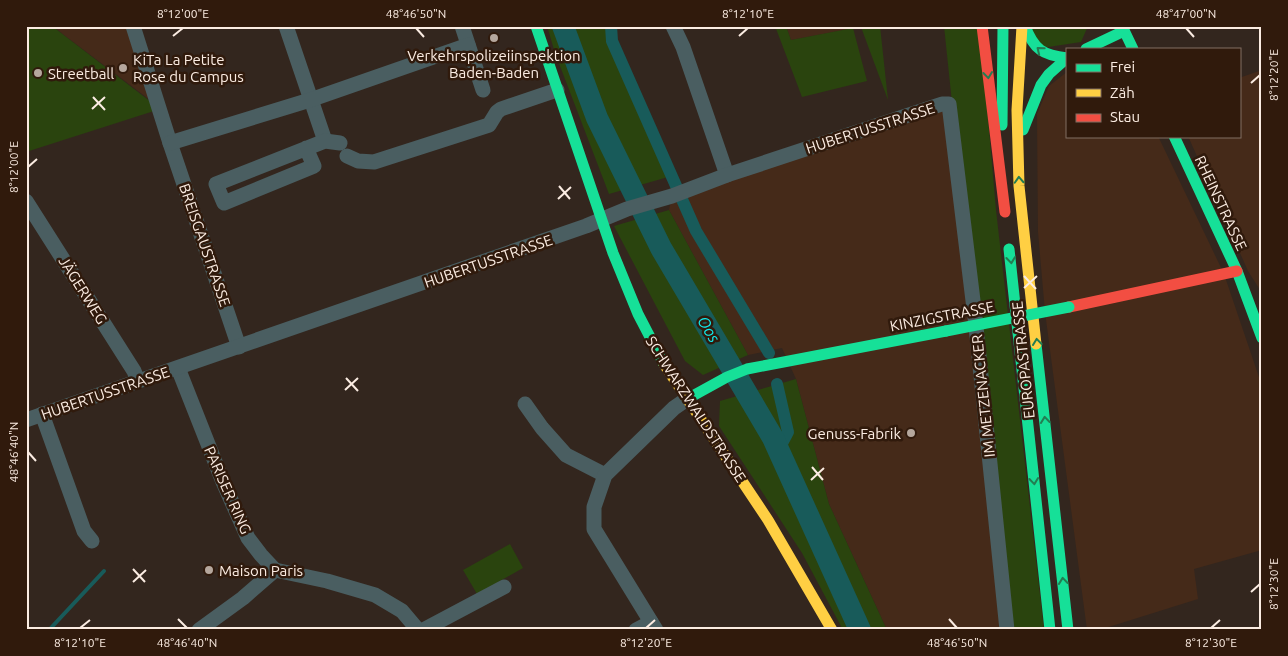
<svg xmlns="http://www.w3.org/2000/svg" width="1288" height="656" viewBox="0 0 1288 656" font-family="Ubuntu,sans-serif">
  <style>
    .built { fill: #452a19 }
    .green { fill: #2a440e }
    .lines { fill: none; stroke-linecap: round; stroke-linejoin: round }
    .stream { stroke: #185b5a; stroke-width: 4 }
    .canal { stroke: #185b5a; stroke-width: 12 }
    .river { stroke: #185b5a; stroke-width: 22 }
    .street { stroke: #4a5e61; stroke-width: 15 }
    .fast { stroke: #16e098; stroke-width: 11 }
    .slow { stroke: #ffcf43; stroke-width: 11 }
    .jam { stroke: #f24e42; stroke-width: 11 }
    .fast-bridge { stroke: #16e098; stroke-width: 11 }
    .oneway { stroke: #237d52 }
    .ticks { fill: none; stroke: #fbece2; stroke-width: 2 }
    .poi-dot { fill: #b5a79d; stroke: #301a0c; stroke-width: 2 }
    .labels { text-anchor: middle; dominant-baseline: central; stroke-width: 5; stroke-linejoin: round; paint-order: stroke }
    .poi-label { font-size: 15px; fill: #fbece2; stroke: #301a0c; text-anchor: start }
    .street-label { font-size: 15px; fill: #fbece2; stroke: #301a0c }
    .water-label { font-size: 16px; font-style: italic; fill: #12eef0; stroke: #301a0c }
    .neatline { fill: none; stroke: #fbece2; stroke-width: 2 }
    .ticks-label { font-size: 12px; text-anchor: middle; fill: #fbece2 }
  </style>
  <rect width="100%" height="100%" fill="#33261e"/>
  <g class="built">
    <polygon points="53,26 126,26 150,100 64,35"/>
    <polygon points="786,26 861,26 861,27 791,40"/>
    <polygon points="1262,70 1262,293 1248,271 1188,136 1239,136 1239,78"/>
    <polygon points="1067,72 1067,136 1158,136 1224,274 1262,386 1262,550 1194,569 1198,599 1099,630 1087,630 1045,312 1038,232 1037,114 1049,86"/>
    <polygon points="940,110 950,115 1006,630 887,630 829,504 796,379 782,348 748,355 669,210 672,196"/>
  </g>
  <g class="green">
    <polygon points="26,26 52,26 151,102 154,111 26,152"/>
    <polygon points="547,26 607,26 609,42 668,177 609,194 555,53"/>
    <polygon points="775,26 786,26 791,40 853,28 867,81 802,97"/>
    <polygon points="861,26 880,26 888,100 861,27"/>
    <polygon points="944,26 980,26 996,210 1044,630 1007,630"/>
    <polygon points="1030,26 1088,26 1081,42 1042,48"/>
    <polygon points="669,210 748,355 703,375 685,361 614,226"/>
    <polygon points="796,379 829,504 887,630 843,630 802,553 719,426 720,401"/>
    <polygon points="510,544 523,568 477,594 463,570"/>
  </g>
  <g class="lines">
    <polyline class="stream" points="49,630 104,571"/>
    <g class="canal">
      <polyline points="611,26 612,41 696,231 769,353"/>
      <polyline points="777,384 788,432 778,451"/>
    </g>
    <polyline class="river" points="563,26 597,118 661,248 773,438 860,630"/>
    <g class="street">
      <polyline points="133,26 170,143 239,347"/>
      <polyline points="286,26 325,141"/>
      <polyline points="462,26 483,90"/>
      <polyline points="673,26 683,47 727,175"/>
      <polyline points="170,143 310,100 468,45"/>
      <polyline points="306,148 314,166 224,203 216,184 325,141 340,143"/>
      <polyline points="347,156 358,161 374,162 489,125 497,112 501,109 557,90"/>
      <polyline points="26,201 134,371 138,381"/>
      <polyline points="178,368 223,482 248,538 261,555 275,570 327,581 375,595 402,611 418,630"/>
      <polyline points="525,404 542,428 566,455 605,475"/>
      <polyline points="42,414 84,531 92,541"/>
      <polyline points="26,420 586,226 627,209 672,196 727,175 942,104 949,104 975,317 1007,630"/>
      <polyline points="199,630 243,598 275,570"/>
      <polyline points="423,630 504,587"/>
      <polyline points="636,630 651,622"/>
      <polyline points="656,630 594,529 594,507 605,475 674,408 687,399"/>
    </g>
    <g class="fast">
      <polyline points="536,26 613,253 638,314 664,364"/>
      <path d="M1025,26C1034,50 1043,55 1067,58"/>
      <polyline points="1122,26 1133,49"/>
      <polyline points="1086,49 1124,31"/>
      <polyline points="1002,125 1003,26"/>
      <polyline points="1023,130 1041,85 1049,74 1067,58"/>
      <polyline points="1174,136 1237,271 1262,338"/>
      <polyline points="1009,249 1050,630"/>
      <polyline points="1036,344 1068,630"/>
      <polyline points="687,399 727,377 747,369 946,331"/>
    </g>
    <g class="slow">
      <polyline points="1022,26 1017,110 1019,186 1036,344"/>
      <polyline points="664,364 768,520 832,630"/>
    </g>
    <g class="jam">
      <polyline points="982,26 1005,212"/>
      <polyline points="1069,307 1237,271"/>
    </g>
    <polyline class="fast-bridge" points="946,331 1069,307"/>
  </g>
  <defs><path id="oneway-chevron" d="M-2-3.5L2.5 0L-2 3.5" fill="none" stroke-width="1.6" stroke-linecap="round" stroke-linejoin="round" transform="scale(1.25)"/></defs>
  <g class="oneway">
    <use href="#oneway-chevron" transform="translate(1040 50) rotate(-141)"/>
    <use href="#oneway-chevron" transform="translate(988 75) rotate(83)"/>
    <use href="#oneway-chevron" transform="translate(1019 180) rotate(-93)"/>
    <use href="#oneway-chevron" transform="translate(1011 260) rotate(84)"/>
    <use href="#oneway-chevron" transform="translate(1037 342) rotate(-97)"/>
    <use href="#oneway-chevron" transform="translate(1045 420) rotate(-96)"/>
    <use href="#oneway-chevron" transform="translate(1034 481) rotate(84)"/>
    <use href="#oneway-chevron" transform="translate(1063 581) rotate(-96)"/>
  </g>
  <path class="ticks" d="M416,28L424,37M1186,28L1194,37M173,36L183,28M739,36L748,28M1251,83L1260,75M93,97L105,110M92,109L105,97M28,167L37,159M559,186L570,199M558,199L571,187M1024,276L1036,289M1024,288L1037,276M346,378L358,391M345,390L358,378M28,452L36,461M812,467L823,480M811,480L824,468M133,569L145,582M133,582L146,570M1251,592L1260,584M178,619L187,628M949,619L957,628M80,628L90,620M646,628L655,620M1211,628L1220,620"/>
  <g class="poi-dot">
    <circle cx="494" cy="38" r="5"/>
    <circle cx="123" cy="68" r="5"/>
    <circle cx="38" cy="73" r="5"/>
    <circle cx="911" cy="433" r="5"/>
    <circle cx="209" cy="570" r="5"/>
  </g>
  <g class="labels">
    <g class="poi-label">
      <text x="494" y="55" text-anchor="middle">Verkehrspolizeiinspektion<tspan x="494" dy="17">Baden-Baden</tspan></text>
      <text x="133" y="59">KiTa La Petite<tspan x="133" dy="17">Rose du Campus</tspan></text>
      <text x="48" y="73">Streetball</text>
      <text x="901" y="433" text-anchor="end">Genuss-Fabrik</text>
      <text x="219" y="570">Maison Paris</text>
    </g>
    <g class="street-label">
      <text transform="translate(870 128) rotate(-18)">HUBERTUSSTRASSE</text>
      <text transform="translate(1221 203) rotate(65)">RHEINSTRASSE</text>
      <text transform="translate(205 245) rotate(71)">BREISGAUSTRASSE</text>
      <text transform="translate(488 261) rotate(-19)">HUBERTUSSTRASSE</text>
      <text transform="translate(83 290) rotate(58)">JÄGERWEG</text>
      <text transform="translate(942 316) rotate(-11)">KINZIGSTRASSE</text>
      <text transform="translate(1023 360) rotate(-96)">EUROPASTRASSE</text>
      <text transform="translate(105 393) rotate(-19)">HUBERTUSSTRASSE</text>
      <text transform="translate(983 396) rotate(-96)">IM METZENACKER</text>
      <text transform="translate(696 409) rotate(57)">SCHWARZWALDSTRASSE</text>
      <text transform="translate(228 490) rotate(66)">PARISER RING</text>
    </g>
    <g class="water-label">
      <text transform="translate(709 329) rotate(59)">Oos</text>
    </g>
  </g>
  <rect width="1288" height="656" fill="none" stroke="#301a0c" stroke-width="55"/>
  <rect x="1066" y="48" width="175" height="90" fill="#301a0c" stroke="#816e62"/>
  <rect x="1076" y="64" width="25" height="8" fill="#16e098" stroke="#816e62"/>
  <text x="1110" y="72" font-size="15" fill="#fbece2">Frei</text>
  <rect x="1076" y="89" width="25" height="8" fill="#ffcf43" stroke="#816e62"/>
  <text x="1110" y="98" font-size="15" fill="#fbece2">Zäh</text>
  <rect x="1076" y="114" width="25" height="8" fill="#f24e42" stroke="#816e62"/>
  <text x="1110" y="122" font-size="15" fill="#fbece2">Stau</text>
  <rect x="28" y="28" width="1232" height="600" class="neatline"/>
  <g class="ticks-label">
    <text x="183" y="18">8°12'00"E</text>
    <text x="416" y="18">48°46'50"N</text>
    <text x="748" y="18">8°12'10"E</text>
    <text x="1186" y="18">48°47'00"N</text>
    <text transform="translate(1274 75) rotate(-90)" y="4">8°12'20"E</text>
    <text transform="translate(14 167) rotate(-90)" y="4">8°12'00"E</text>
    <text transform="translate(14 452) rotate(-90)" y="4">48°46'40"N</text>
    <text transform="translate(1274 584) rotate(-90)" y="4">8°12'30"E</text>
    <text x="80" y="647">8°12'10"E</text>
    <text x="187" y="647">48°46'40"N</text>
    <text x="646" y="647">8°12'20"E</text>
    <text x="957" y="647">48°46'50"N</text>
    <text x="1211" y="647">8°12'30"E</text>
  </g>
</svg>
